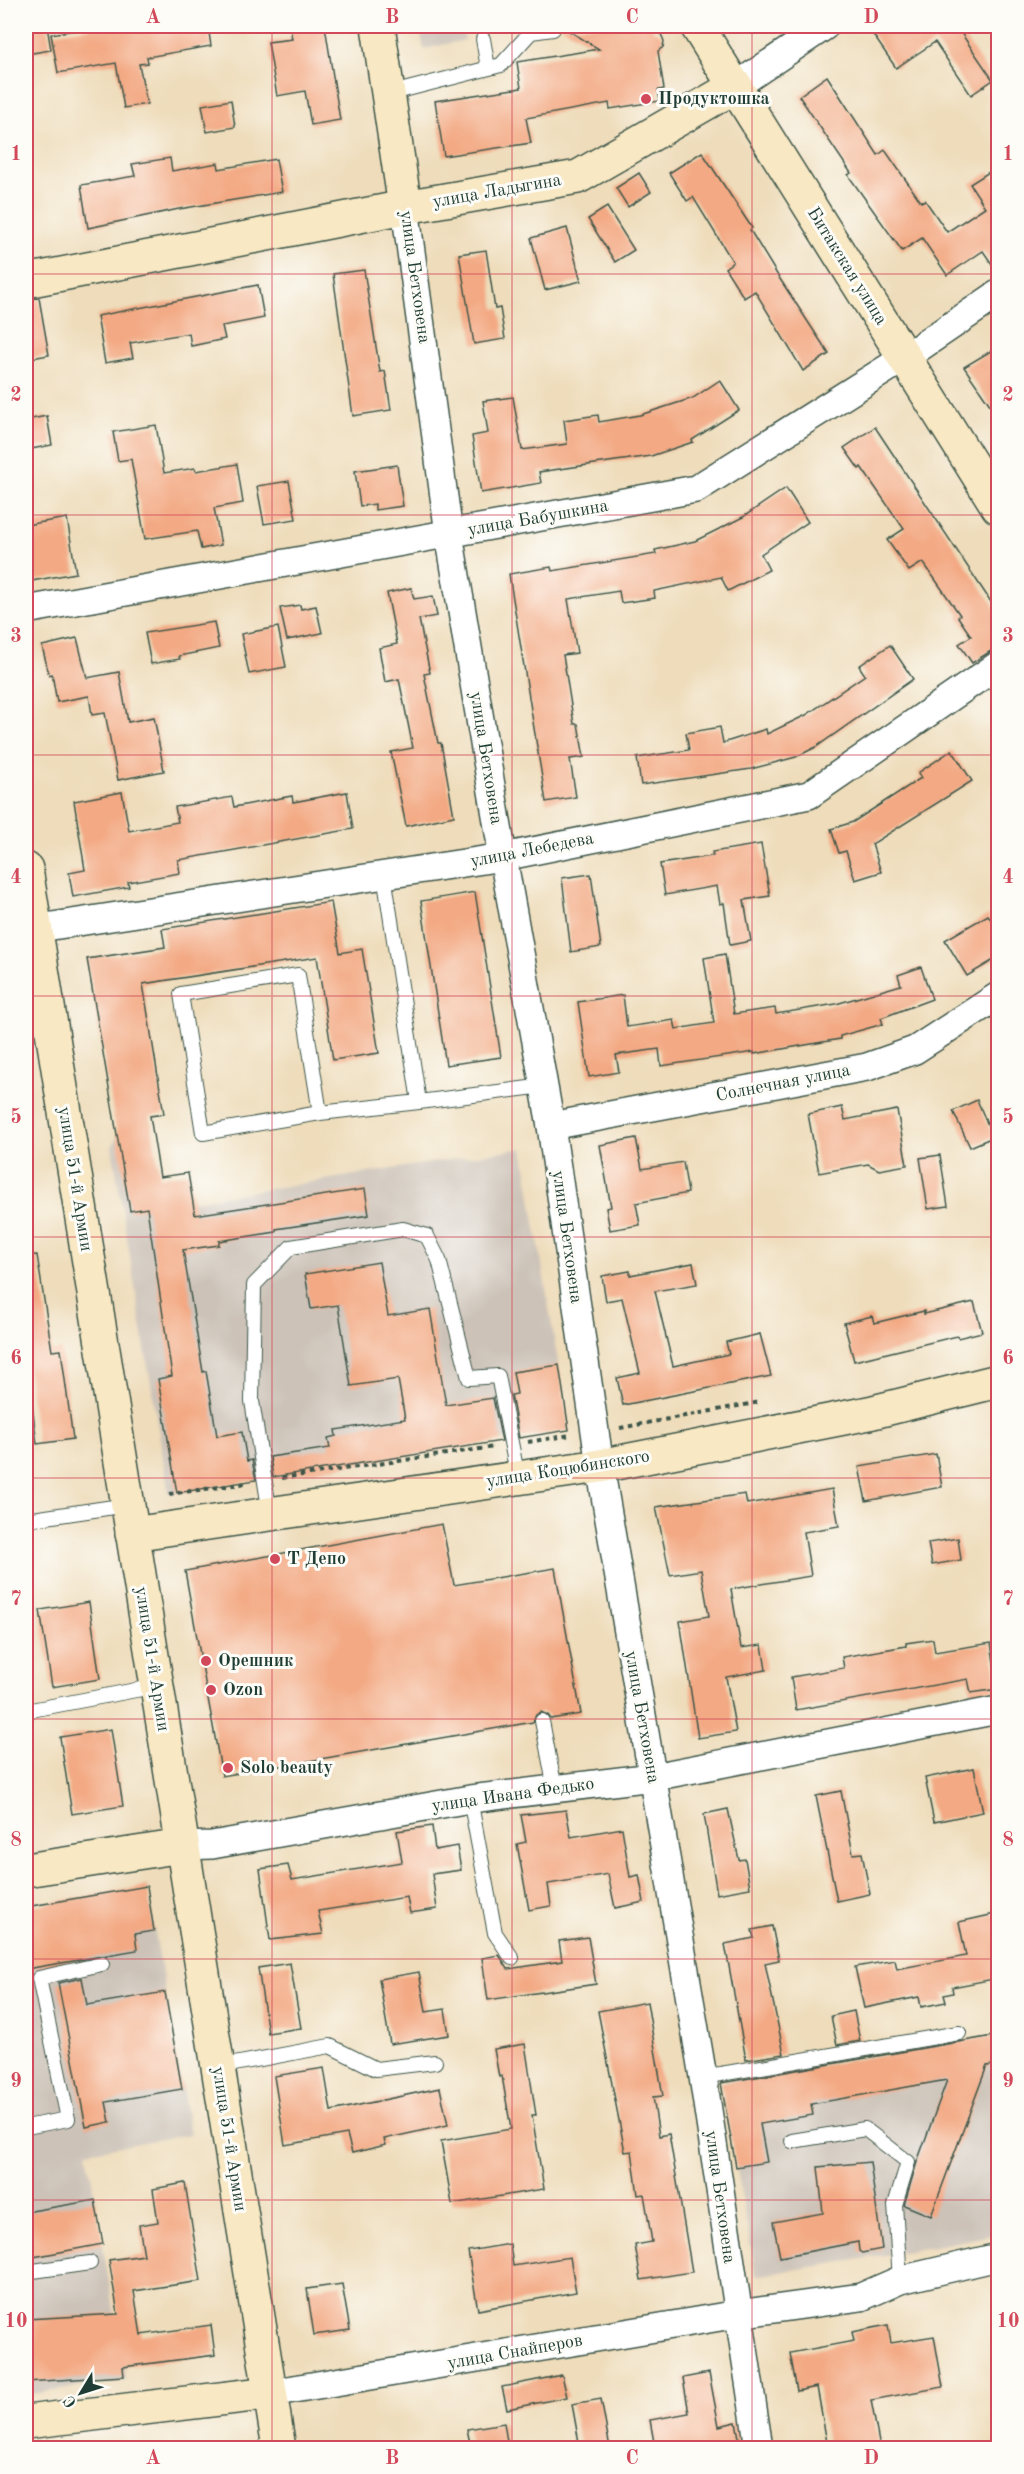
<svg xmlns="http://www.w3.org/2000/svg" width="1024" height="2474" viewBox="0 0 1024 2474" font-family="'Old Standard TT',serif">
  <style>
    .industrial { fill: #ccc2b8 }
    .building { fill: #f3a983 }
    .lines { fill: none; stroke-linecap: round; stroke-linejoin: round }
    .lane-casing { stroke: #3e5548; stroke-width: 16 }
    .street-casing { stroke: #3e5548; stroke-width: 30 }
    .secondary-casing { stroke: #3e5548; stroke-width: 36 }
    .path { stroke: #3e5548; stroke-width: 4; stroke-dasharray: 4.5 4.5; stroke-linecap: butt }
    .lane { stroke: #fff; stroke-width: 14 }
    .street { stroke: #fff; stroke-width: 27 }
    .secondary { stroke: #f8e8c3; stroke-width: 33 }
    .grid { fill: none; stroke: #d1495b; stroke-width: 1.5; stroke-opacity: 0.55 }
    .poi-dot { fill: #d1495b; stroke: #fdfcf7; stroke-width: 2 }
    .labels { text-anchor: middle; dominant-baseline: central; stroke-width: 6; stroke-linejoin: round; paint-order: stroke }
    .poi-label { font-size: 18px; font-weight: bold; fill: #1f3d34; stroke: #fdfcf7; text-anchor: start }
    .street-label { font-size: 18px; fill: #1f3d34; stroke: #fdfcf7 }
    .neatline { fill: none; stroke: #d1495b; stroke-width: 2 }
    .grid-label { font-size: 20px; text-anchor: middle; font-weight: bold; fill: #d1495b }
  </style>
  <rect width="100%" height="100%" fill="#fdfcf7"/>
  <filter id="ink" filterUnits="userSpaceOnUse"><feTurbulence type="fractalNoise" baseFrequency=".0167" numOctaves="2"/><feDisplacementMap in="SourceGraphic" scale="12" xChannelSelector="R" yChannelSelector="G"/><feConvolveMatrix kernelMatrix="1 2 1 2 8 2 1 2 1" color-interpolation-filters="sRGB"/></filter>
  <filter id="wash" filterUnits="userSpaceOnUse"><feTurbulence type="fractalNoise" baseFrequency=".008" numOctaves="4" result="noise"/><feDisplacementMap in="SourceGraphic" scale="24" xChannelSelector="R" yChannelSelector="G"/><feGaussianBlur stdDeviation="1.35" result="paint"/><feColorMatrix in="noise" values="0 0 0 0 0 0 0 0 0 0 0 0 0 0 0 0 0 1.4 0 .05"/><feComposite in="paint" operator="in"/></filter>
  <g filter="url(#wash)">
    <rect width="100%" height="100%" fill="#eedcba"/>
    <g class="industrial">
      <polygon points="419,26 462,26 465,40 424,49"/>
      <polygon points="152,1130 160,1177 188,1173 193,1201 523,1148 569,1430 169,1494 112,1147 118,1136"/>
      <polygon points="147,1886 190,2134 87,2152 113,2306 124,2355 126,2380 26,2395 26,1907"/>
      <polygon points="998,2035 998,2234 898,2253 756,2276 721,2082"/>
    </g>
    <g id="blocks">
      <g class="building">
        <polygon points="26,26 47,26 51,50 26,54"/>
        <polygon points="100,26 208,26 211,46 147,57 148,63 139,64 147,104 124,108 116,63 58,73 51,34"/>
        <polygon points="290,26 325,26 340,120 311,125 305,91 277,96 268,42 292,39"/>
        <polygon points="561,26 652,26 653,31 661,34 664,41 663,47 658,51 664,89 658,90 660,101 610,109 609,103 526,118 531,143 444,156 435,101 521,88 517,62 599,49"/>
        <polygon points="867,26 959,26 957,27 993,80 971,95 935,42 896,68"/>
        <polygon points="827,76 878,155 885,150 921,202 925,200 947,232 985,207 970,184 989,172 999,185 999,274 983,251 947,275 922,238 902,251 848,175 851,173 799,96"/>
        <polygon points="231,100 235,127 207,132 202,105"/>
        <polygon points="702,152 752,228 750,230 778,276 829,354 803,371 755,291 744,298 725,268 733,262 693,197 687,201 669,173"/>
        <polygon points="170,158 172,171 218,163 219,169 276,159 282,192 179,209 88,228 81,185 135,176 132,164"/>
        <polygon points="639,173 651,192 628,207 616,188"/>
        <polygon points="607,207 634,250 615,262 588,219"/>
        <polygon points="567,228 581,281 545,290 531,238"/>
        <polygon points="486,250 495,309 500,308 505,339 474,344 459,254"/>
        <polygon points="364,270 380,372 385,371 391,410 353,416 333,274"/>
        <polygon points="258,285 264,318 222,326 225,339 191,346 189,333 130,343 133,358 105,363 97,316"/>
        <polygon points="39,298 49,355 26,359 26,299"/>
        <polygon points="999,346 999,418 964,367"/>
        <polygon points="720,380 739,410 692,440 693,442 651,456 539,472 541,483 481,493 472,436 488,433 483,401 513,397 522,450 567,444 564,420 598,415 599,422 640,415 693,398"/>
        <polygon points="47,416 52,445 26,450 26,420"/>
        <polygon points="156,425 164,473 195,468 196,471 237,464 243,503 214,508 221,545 201,549 197,531 145,539 131,459 118,461 113,432"/>
        <polygon points="875,427 999,614 999,646 972,663 959,644 971,636 958,617 960,615 923,562 909,571 887,540 904,529 861,467 859,469 844,448"/>
        <polygon points="397,465 403,506 375,510 375,504 360,506 355,471"/>
        <polygon points="289,481 296,519 264,524 257,486"/>
        <polygon points="786,488 808,522 761,554 769,570 728,591 721,577 654,591 655,598 621,603 619,591 568,599 577,653 563,655 574,724 578,724 584,757 570,759 576,797 546,802 509,574 551,567 552,571 656,554 655,550 695,541 743,517"/>
        <polygon points="67,518 76,573 26,582 26,525"/>
        <polygon points="411,588 414,599 433,596 437,616 419,619 430,673 424,674 438,743 441,743 454,816 406,826 391,752 413,748 399,679 385,682 379,648 397,644 387,593"/>
        <polygon points="300,605 301,609 316,606 322,633 287,640 280,608"/>
        <polygon points="214,622 219,648 179,656 180,659 151,664 145,633"/>
        <polygon points="278,627 286,667 249,674 241,634"/>
        <polygon points="77,638 87,678 119,672 128,722 154,717 164,771 118,780 105,713 92,715 89,696 57,702 52,674 49,675 42,646"/>
        <polygon points="890,645 913,679 816,747 796,757 751,769 641,785 637,758 689,750 686,733 720,727 723,743 766,729 767,734 806,715 865,675 859,666"/>
        <polygon points="952,750 972,781 872,844 881,872 855,880 846,851 839,853 831,829 853,822 921,778 918,773"/>
        <polygon points="122,792 129,831 178,822 175,807 232,797 234,807 292,796 293,802 347,792 353,829 178,860 180,873 128,882 129,887 73,897 69,873 85,870 74,801"/>
        <polygon points="761,844 770,896 744,900 751,941 730,945 724,903 720,904 717,886 665,895 660,864 713,856 712,852"/>
        <polygon points="591,874 601,947 571,952 562,878"/>
        <polygon points="475,892 501,1057 446,1065 421,901"/>
        <polygon points="331,902 340,953 362,949 379,1053 333,1060 317,957 143,984 164,1114 150,1116 160,1177 188,1173 195,1215 365,1189 369,1215 276,1229 276,1232 219,1241 219,1245 183,1250 203,1372 206,1371 217,1436 242,1432 247,1461 252,1460 256,1480 177,1493 158,1379 172,1376 147,1208 130,1211 87,959 165,947 162,929"/>
        <polygon points="988,915 999,932 999,957 967,976 945,940"/>
        <polygon points="725,954 734,1014 775,1008 776,1014 836,1004 901,985 898,975 921,967 932,999 881,1018 883,1024 840,1036 840,1039 754,1054 754,1052 661,1066 659,1049 616,1055 619,1072 589,1077 578,1002 623,995 627,1027 674,1020 676,1029 714,1023 704,958"/>
        <polygon points="977,1100 993,1137 970,1147 953,1111"/>
        <polygon points="842,1107 845,1120 897,1110 907,1165 879,1170 868,1164 819,1173 808,1114"/>
        <polygon points="636,1138 642,1169 683,1162 688,1193 636,1203 640,1225 610,1230 606,1208 611,1207 600,1145"/>
        <polygon points="940,1155 948,1206 928,1209 920,1158"/>
        <polygon points="37,1255 52,1351 61,1350 73,1439 37,1444 26,1357 26,1256"/>
        <polygon points="379,1262 388,1316 430,1309 446,1405 493,1398 502,1441 273,1477 270,1457 330,1448 328,1438 336,1436 335,1430 405,1419 398,1379 351,1386 338,1305 311,1309 305,1274"/>
        <polygon points="693,1263 697,1284 655,1291 673,1366 729,1354 726,1342 760,1334 771,1376 623,1405 617,1378 640,1373 622,1298 606,1301 602,1276 630,1271 630,1275"/>
        <polygon points="974,1302 982,1332 958,1338 957,1336 854,1361 844,1323 872,1316 874,1323 924,1311 924,1314"/>
        <polygon points="559,1365 569,1430 519,1438 511,1395 517,1394 513,1372"/>
        <polygon points="936,1454 942,1487 866,1501 859,1467"/>
        <polygon points="832,1489 839,1526 804,1532 811,1576 731,1589 741,1648 762,1645 766,1670 726,1677 736,1732 698,1738 680,1621 709,1616 701,1570 670,1575 656,1507 745,1494 747,1504"/>
        <polygon points="442,1524 454,1585 555,1568 581,1714 551,1719 548,1715 541,1712 536,1715 533,1722 222,1776 185,1571"/>
        <polygon points="958,1538 961,1560 932,1565 928,1543"/>
        <polygon points="89,1602 100,1679 52,1687 40,1610"/>
        <polygon points="933,1639 935,1652 991,1643 998,1689 971,1693 968,1679 796,1710 791,1677 844,1668 842,1657 906,1646 906,1643"/>
        <polygon points="111,1729 123,1806 72,1814 60,1737"/>
        <polygon points="974,1768 983,1812 934,1822 925,1778"/>
        <polygon points="841,1791 853,1854 862,1853 870,1894 837,1901 816,1796"/>
        <polygon points="728,1809 739,1860 745,1859 750,1888 717,1894 704,1814"/>
        <polygon points="566,1810 571,1837 622,1828 630,1877 639,1875 644,1902 615,1908 608,1874 548,1884 551,1906 529,1910 517,1844 526,1842 521,1815"/>
        <polygon points="432,1826 435,1850 457,1846 461,1870 432,1874 437,1909 410,1913 407,1897 318,1911 323,1934 270,1940 260,1869 288,1865 292,1880 402,1862 397,1831"/>
        <polygon points="147,1886 154,1931 135,1934 137,1950 26,1969 26,1907"/>
        <polygon points="995,1914 999,1930 999,1978 952,1987 953,1993 944,1995 946,2002 921,2007 919,1997 864,2008 855,1967 895,1960 897,1969 966,1956 959,1922"/>
        <polygon points="772,1926 779,1960 765,1963 784,2054 746,2060 725,1944 754,1938 752,1930"/>
        <polygon points="588,1937 596,1984 488,2000 482,1958 499,1955 508,1969 562,1961 559,1941"/>
        <polygon points="290,1963 301,2028 268,2033 258,1968"/>
        <polygon points="419,1972 426,2012 445,2009 449,2035 390,2044 379,1979"/>
        <polygon points="82,1978 87,2005 165,1992 182,2089 106,2102 110,2122 86,2127 58,1983"/>
        <polygon points="647,2002 663,2096 653,2097 659,2136 669,2134 692,2272 641,2280 635,2245 652,2242 644,2194 638,2195 632,2151 625,2152 598,2011"/>
        <polygon points="854,2011 860,2041 837,2045 831,2016"/>
        <polygon points="999,2035 999,2064 987,2066 931,2216 904,2205 917,2162 947,2080 811,2104 813,2115 760,2124 767,2162 736,2167 721,2083"/>
        <polygon points="525,2044 536,2115 532,2115 544,2189 452,2204 441,2141 511,2129 502,2076 499,2077 494,2049"/>
        <polygon points="324,2068 331,2111 440,2088 448,2125 384,2139 386,2145 352,2153 347,2134 285,2145 274,2076"/>
        <polygon points="870,2162 882,2249 862,2253 859,2251 858,2242 780,2257 773,2222 823,2213 818,2167"/>
        <polygon points="185,2183 201,2281 134,2291 141,2335 211,2325 215,2355 123,2367 124,2376 26,2382 26,2319 118,2314 109,2260 144,2255 139,2225 158,2222 153,2189"/>
        <polygon points="95,2200 103,2244 28,2258 26,2245 26,2212"/>
        <polygon points="510,2244 513,2266 570,2257 576,2292 478,2310 468,2251"/>
        <polygon points="342,2284 350,2330 314,2335 307,2289"/>
        <polygon points="888,2325 891,2343 934,2336 943,2387 871,2400 880,2448 828,2448 817,2387 797,2391 790,2353 854,2341 852,2332"/>
        <polygon points="709,2373 719,2426 736,2422 741,2448 655,2448 650,2420 689,2413 683,2378"/>
        <polygon points="562,2375 567,2397 507,2409 502,2387"/>
        <polygon points="601,2399 610,2448 580,2448 572,2404"/>
        <polygon points="504,2423 508,2448 471,2448 467,2429"/>
      </g>
    </g>
  </g>
  <g filter="url(#ink)">
    <use href="#blocks" fill-opacity="0" stroke="#3e5548" stroke-width="1.5"/>
    <g class="lines">
      <defs>
        <g id="lane">
          <polyline points="483,39 488,68"/>
          <polyline points="388,94 501,65 531,32 553,29"/>
          <polyline points="419,1102 544,1086"/>
          <polyline points="320,1113 298,975 181,994 203,1133 320,1113 419,1102 384,875"/>
          <polyline points="270,1514 252,1401 254,1285 291,1247 403,1229 427,1236 439,1260 469,1378 498,1376 518,1478"/>
          <polyline points="26,1520 127,1505"/>
          <polyline points="26,1711 157,1686"/>
          <polyline points="542,1721 555,1789"/>
          <polyline points="470,1799 495,1933 512,1958"/>
          <polyline points="218,2067 330,2046 376,2069 435,2062"/>
          <polyline points="703,2077 959,2033"/>
          <polyline points="26,2127 68,2119 39,1978 102,1964"/>
          <polyline points="792,2141 865,2129 908,2162 895,2205 900,2280"/>
          <polyline points="26,2272 90,2263"/>
        </g>
        <g id="street">
          <polyline points="736,86 825,26"/>
          <polyline points="405,207 449,534 503,857 551,1126 600,1466 703,2077 759,2448"/>
          <polyline points="26,610 696,489 904,358 998,294"/>
          <polyline points="26,930 503,857 809,795 998,665"/>
          <polyline points="551,1126 867,1067 915,1050 998,996"/>
          <polyline points="182,1846 212,1845 470,1799 653,1777 998,1710"/>
          <polyline points="270,2393 738,2314 861,2297 900,2280 998,2257"/>
        </g>
        <g id="secondary">
          <polyline points="378,26 405,207"/>
          <polyline points="697,26 998,507"/>
          <polyline points="26,281 405,207 578,177 736,86"/>
          <polyline points="26,869 279,2448"/>
          <polyline points="132,1534 600,1466 869,1413 998,1381"/>
          <polyline points="26,1870 182,1846"/>
          <polyline points="26,2422 270,2393"/>
        </g>
      </defs>
      <use href="#lane" class="lane-casing"/>
      <use href="#street" class="street-casing"/>
      <use href="#secondary" class="secondary-casing"/>
      <g class="path">
        <polyline points="620,1428 760,1402"/>
        <polyline points="528,1442 571,1435"/>
        <polyline points="282,1478 494,1447"/>
        <polyline points="169,1494 248,1483"/>
      </g>
      <use href="#lane" class="lane"/>
      <use href="#street" class="street"/>
      <use href="#secondary" class="secondary"/>
    </g>
  </g>
  <path class="grid" d="M272,26V2448M512,26V2448M752,26V2448M26,274H998M26,515H998M26,755H998M26,996H998M26,1237H998M26,1478H998M26,1719H998M26,1959H998M26,2200H998"/>
  <g class="poi-dot">
    <circle cx="646" cy="99" r="6"/>
    <circle cx="275" cy="1559" r="6"/>
    <circle cx="206" cy="1661" r="6"/>
    <circle cx="211" cy="1690" r="6"/>
    <circle cx="228" cy="1768" r="6"/>
  </g>
  <g class="labels">
    <g class="poi-label">
      <text x="658" y="99">Продуктошка</text>
      <text x="287" y="1559">Т Депо</text>
      <text x="218" y="1661">Орешник</text>
      <text x="223" y="1690">Ozon</text>
      <text x="240" y="1768">Solo beauty</text>
    </g>
    <g class="street-label">
      <text transform="translate(497 191) rotate(-10)">улица Ладыгина</text>
      <text transform="translate(847 266) rotate(58)">Битакская улица</text>
      <text transform="translate(415 277) rotate(82)">улица Бетховена</text>
      <text transform="translate(538 518) rotate(-10)">улица Бабушкина</text>
      <text transform="translate(486 758) rotate(81)">улица Бетховена</text>
      <text transform="translate(532 850) rotate(-11)">улица Лебедева</text>
      <text transform="translate(783 1083) rotate(-11)">Солнечная улица</text>
      <text transform="translate(75 1179) rotate(81)">улица 51-й Армии</text>
      <text transform="translate(567 1237) rotate(82)">улица Бетховена</text>
      <text transform="translate(568 1469) rotate(-9)">улица Коцюбинского</text>
      <text transform="translate(152 1659) rotate(81)">улица 51-й Армии</text>
      <text transform="translate(642 1717) rotate(80)">улица Бетховена</text>
      <text transform="translate(513 1795) rotate(-8)">улица Ивана Федько</text>
      <text transform="translate(229 2139) rotate(81)">улица 51-й Армии</text>
      <text transform="translate(720 2197) rotate(82)">улица Бетховена</text>
      <text transform="translate(515 2352) rotate(-10)">улица Снайперов</text>
    </g>
  </g>
  <rect width="1024" height="2474" fill="none" stroke="#fdfcf7" stroke-width="66"/>
  <g transform="translate(81 2393) rotate(232)" stroke="#fdfcf7" stroke-width="4.5" paint-order="stroke">
  <path d="M0-4.5L10 22L0 15L-10 22Z" fill="#1f3d34"/>
  <text y="-9" font-size="16" font-weight="bold" text-anchor="middle" fill="#1f3d34">С</text>
  </g>
  <rect x="33" y="33" width="958" height="2408" class="neatline"/>
  <g class="grid-label">
    <text x="153" y="23">A</text>
    <text x="392" y="23">B</text>
    <text x="632" y="23">C</text>
    <text x="871" y="23">D</text>
    <text x="16" y="160">1</text>
    <text x="1008" y="160">1</text>
    <text x="16" y="401">2</text>
    <text x="1008" y="401">2</text>
    <text x="16" y="642">3</text>
    <text x="1008" y="642">3</text>
    <text x="16" y="883">4</text>
    <text x="1008" y="883">4</text>
    <text x="16" y="1123">5</text>
    <text x="1008" y="1123">5</text>
    <text x="16" y="1364">6</text>
    <text x="1008" y="1364">6</text>
    <text x="16" y="1605">7</text>
    <text x="1008" y="1605">7</text>
    <text x="16" y="1846">8</text>
    <text x="1008" y="1846">8</text>
    <text x="16" y="2087">9</text>
    <text x="1008" y="2087">9</text>
    <text x="16" y="2327">10</text>
    <text x="1008" y="2327">10</text>
    <text x="153" y="2464">A</text>
    <text x="392" y="2464">B</text>
    <text x="632" y="2464">C</text>
    <text x="871" y="2464">D</text>
  </g>
</svg>
